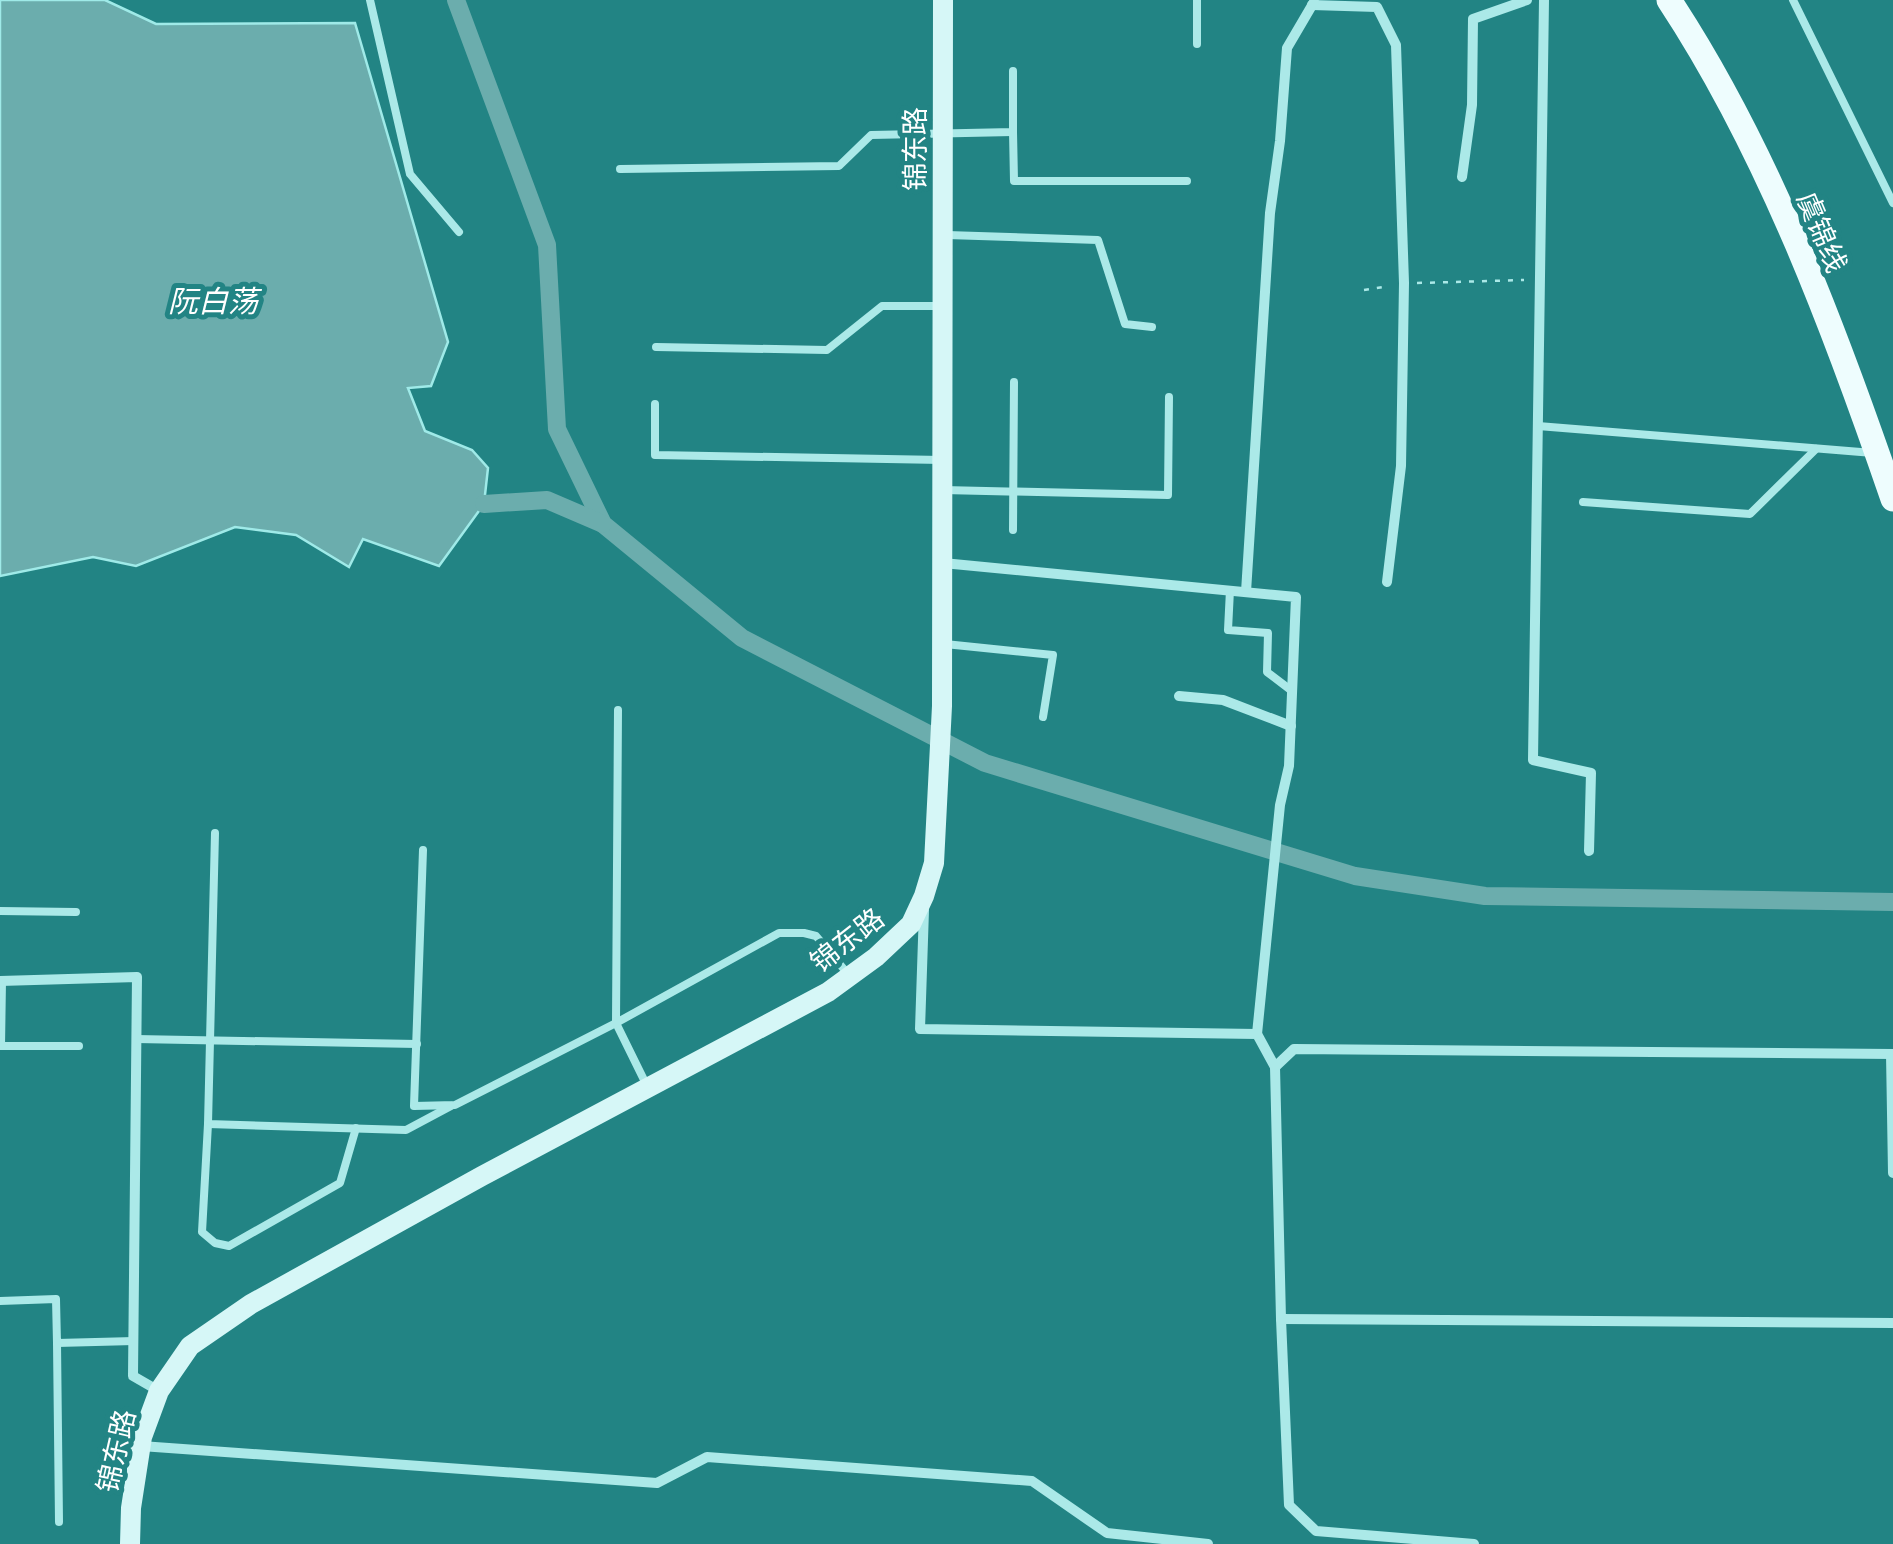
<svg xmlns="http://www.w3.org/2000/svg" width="1893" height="1544" viewBox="0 0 1893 1544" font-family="Montserrat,'Noto Sans SC',sans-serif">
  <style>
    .water { fill: #6badad; stroke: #9feae8; stroke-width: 2.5 }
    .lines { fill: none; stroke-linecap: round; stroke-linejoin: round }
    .canal { stroke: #6badad; stroke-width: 18 }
    .path { stroke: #abe9e8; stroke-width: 2.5; stroke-dasharray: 5 8; stroke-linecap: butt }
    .lane { stroke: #abe9e8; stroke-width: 8 }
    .street { stroke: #abe9e8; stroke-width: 10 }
    .secondary { stroke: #d6f7f7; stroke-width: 20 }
    .primary { stroke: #eefdfe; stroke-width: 25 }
    .labels { text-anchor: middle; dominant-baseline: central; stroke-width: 10; stroke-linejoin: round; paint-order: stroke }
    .street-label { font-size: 28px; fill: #fff; stroke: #228484 }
    .water-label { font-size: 30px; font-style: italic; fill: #fff; stroke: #228484 }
  </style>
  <rect width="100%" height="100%" fill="#228484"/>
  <polygon class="water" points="0,0 105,0 156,24 355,23 448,342 431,386 408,388 425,431 472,450 488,468 484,504 439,566 363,539 349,567 296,535 235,527 136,566 93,557 0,576"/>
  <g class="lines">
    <g class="canal">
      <polyline points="456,0 547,245 557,429 603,524 742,638 985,763 1355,876 1485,896 1893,902"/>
      <polyline points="484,504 547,500 603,524"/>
    </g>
    <g class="path">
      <polyline points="1417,283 1524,280"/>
      <polyline points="1364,290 1389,286"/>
    </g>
    <g class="lane">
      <polyline points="370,0 410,174 459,232"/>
      <polyline points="1197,0 1197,44"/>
      <polyline points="1793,0 1893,203"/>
      <polyline points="1013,132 1014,181 1187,181"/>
      <polyline points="620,169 839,166 871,135 1013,132 1013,71"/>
      <polyline points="947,235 1098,240 1125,324 1152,327"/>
      <polyline points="656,347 827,350 882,306 942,306"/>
      <polyline points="655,404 655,455 942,460"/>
      <polyline points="1538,426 1873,453"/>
      <polyline points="943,490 1168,495 1169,397"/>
      <polyline points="1583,502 1750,514 1816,449"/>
      <polyline points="1013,530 1014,382"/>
      <polyline points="1230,590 1228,630 1268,633 1267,672 1292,691"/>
      <polyline points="945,644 1053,655 1043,717"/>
      <polyline points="618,710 616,1023 646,1084"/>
      <polyline points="215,833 208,1124 406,1130 451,1106"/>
      <polyline points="423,850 414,1106 455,1105 616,1023 779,933 804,933 816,936 848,974"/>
      <polyline points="0,911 76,912"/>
      <polyline points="136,1039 417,1044"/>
      <polyline points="1,1046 2,981"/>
      <polyline points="2,1046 79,1046"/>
      <polyline points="208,1124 202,1232 215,1243 229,1246 340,1183 356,1128"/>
      <polyline points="0,1301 56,1299 57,1343 134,1341"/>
      <polyline points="57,1343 59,1522"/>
    </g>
    <g class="street">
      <polyline points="1544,0 1533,760 1591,773 1589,851"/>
      <polyline points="1312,5 1377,7 1396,45 1404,283 1401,466 1387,582"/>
      <polyline points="1462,177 1472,105 1473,19 1527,0"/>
      <polyline points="943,563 1296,597 1289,766 1280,805 1257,1034"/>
      <polyline points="1246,592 1270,213 1280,141 1287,48 1314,2"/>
      <polyline points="1179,696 1223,700 1291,726"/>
      <polyline points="924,910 920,1029 1257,1034 1275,1067"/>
      <polyline points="0,981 137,977 133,1376 159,1391"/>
      <polyline points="1891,1054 1893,1173"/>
      <polyline points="1281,1319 1893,1323"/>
      <polyline points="141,1446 657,1483 707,1457 1032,1481 1107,1533 1208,1544"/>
      <polyline points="1474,1544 1316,1531 1289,1505 1281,1319 1275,1067 1294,1049 1893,1054"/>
    </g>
    <polyline class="secondary" points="130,1544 131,1508 142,1437 159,1391 190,1346 251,1304 482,1176 828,992 876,957 911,924 924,896 934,863 942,706 943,0"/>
    <path class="primary" d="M1669,0C1768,150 1835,330 1893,499"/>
  </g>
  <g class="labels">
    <g class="street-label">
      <text transform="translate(915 149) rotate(-90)">锦东路</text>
      <text transform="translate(1822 232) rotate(67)">虞锦线</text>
      <text transform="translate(847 940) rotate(-38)">锦东路</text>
      <text transform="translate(116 1451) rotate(-77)">锦东路</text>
    </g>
    <g class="water-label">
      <text x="213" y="301">阮白荡</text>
    </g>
  </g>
</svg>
